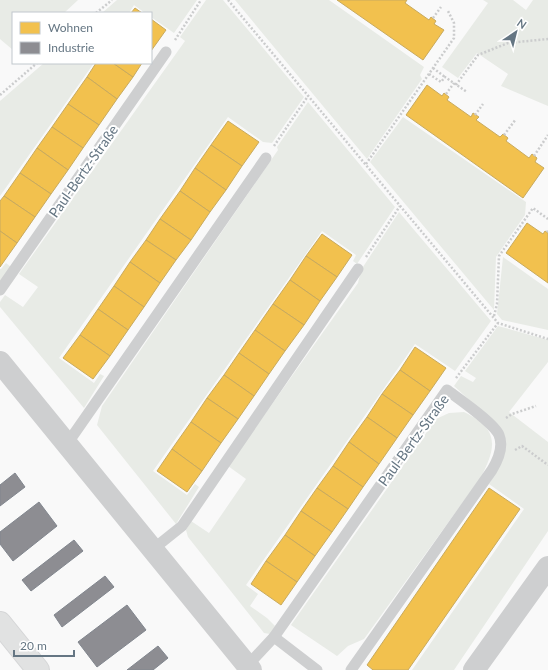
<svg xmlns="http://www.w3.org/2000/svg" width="548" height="670" viewBox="0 0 548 670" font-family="Lato,sans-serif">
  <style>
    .green { fill: #e8ebe6 }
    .homes { fill: #f2c14e; stroke: #c8aa5e }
    .industry { fill: #8d8d92; stroke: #81868e }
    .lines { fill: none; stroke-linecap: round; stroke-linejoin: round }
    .primary-casing { stroke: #d5d6d7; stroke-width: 24 }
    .path { stroke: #cbcccd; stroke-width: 2.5; stroke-dasharray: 2 2; stroke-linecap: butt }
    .service { stroke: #cecfd0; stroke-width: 11 }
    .minor { stroke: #cecfd0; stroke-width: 22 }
    .primary { stroke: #e1e2e2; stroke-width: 22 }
    .labels { text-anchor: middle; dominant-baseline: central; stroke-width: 4; stroke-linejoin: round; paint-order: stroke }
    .street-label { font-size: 14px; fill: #657683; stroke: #fff }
  </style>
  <rect width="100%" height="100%" fill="#f9f9f9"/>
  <g class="green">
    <polygon points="0,0 78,0 64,13 13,13 13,50 0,39"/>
    <polygon points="117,0 197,0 174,33 151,17 151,13 145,13 134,5 129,13 102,13"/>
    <polygon points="206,0 223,0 304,97 272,143 263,142 228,117 59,358 94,383 100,374 104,376 84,408 0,307 0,302 5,295 23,307 38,287 19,274 185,41 180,37"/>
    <polygon points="235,0 329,0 424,67 420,75 422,79 367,159"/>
    <polygon points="483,0 513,0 526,10 533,0 548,0 548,106 501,86 508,74 477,53 458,78 442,67 488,3"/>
    <polygon points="44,63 94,63 0,196 0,101"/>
    <polygon points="308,102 395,207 357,264 353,261 356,255 322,231 153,471 187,495 195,484 199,487 176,524 97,425 102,406 278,150 277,147"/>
    <polygon points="403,117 526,202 525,215 496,257 494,310 370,162"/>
    <polygon points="399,212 491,321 455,371 415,344 246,585 258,594 250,606 267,618 275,626 270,634 264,633 188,537 186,530 191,521 209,533 246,479 228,466 358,283 361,270"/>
    <polygon points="503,257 548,289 548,330 502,320 497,314"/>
    <polygon points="6,263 11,267 0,282 0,269 1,269"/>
    <polygon points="498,326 548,340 548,362 509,412 548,442 548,531 454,670 412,670 524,509 489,484 501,464 490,419 454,386 461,376 473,382 476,378 465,371"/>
    <path d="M464,412C499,429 497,446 481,477L364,639L348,646L337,656L291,625L436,419L449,413Z"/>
  </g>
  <g class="homes">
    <polygon points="337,0 407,0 405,3 429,20 431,17 436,21 434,24 444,30 423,60"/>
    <polygon points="135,8 142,13 131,13"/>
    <polygon points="151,19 166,30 151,51"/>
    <polygon points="96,63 113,63 133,77 117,99 87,77"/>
    <polygon points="113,63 142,63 133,77"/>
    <polygon points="87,77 117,99 99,125 68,104"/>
    <polygon points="427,85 442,96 444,93 449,97 447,100 471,117 473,113 479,117 476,120 500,137 503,134 508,138 506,141 529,158 532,154 537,158 535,162 544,168 523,198 406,115"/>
    <polygon points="68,104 99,125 83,148 52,127"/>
    <polygon points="228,121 259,142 242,166 211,145"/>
    <polygon points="52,127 83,148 68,170 37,148"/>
    <polygon points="211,145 242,166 226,190 195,168"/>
    <polygon points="37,148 68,170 51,194 20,173"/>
    <polygon points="195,168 226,190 210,212 180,191"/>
    <polygon points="20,173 51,194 35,217 4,196"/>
    <polygon points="180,191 210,212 191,240 160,219"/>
    <polygon points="4,196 35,217 17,243 0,231 0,201"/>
    <polygon points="160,219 191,240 176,260 146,240"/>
    <polygon points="527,223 543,234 545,231 548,233 548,283 506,253"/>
    <polygon points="0,231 17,243 0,267"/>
    <polygon points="322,234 352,255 337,277 306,256"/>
    <polygon points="146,240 176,260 160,283 130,262"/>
    <polygon points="306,256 337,277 320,301 290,280"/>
    <polygon points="130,262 160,283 144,307 114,286"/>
    <polygon points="290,280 320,301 304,325 273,304"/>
    <polygon points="114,286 144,307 128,330 98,309"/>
    <polygon points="273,304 304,325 285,351 255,330"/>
    <polygon points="98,309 128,330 110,356 80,335"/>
    <polygon points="255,330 285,351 269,374 239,353"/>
    <polygon points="80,335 110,356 93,379 63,358"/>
    <polygon points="415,347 446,368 430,391 400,370"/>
    <polygon points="239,353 269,374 254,396 224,375"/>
    <polygon points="400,370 430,391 413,415 382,394"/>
    <polygon points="224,375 254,396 238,419 207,398"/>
    <polygon points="382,394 413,415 397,438 367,417"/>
    <polygon points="207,398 238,419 221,443 191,422"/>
    <polygon points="367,417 397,438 379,464 349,442"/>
    <polygon points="191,422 221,443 202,471 172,449"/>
    <polygon points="349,442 379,464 363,487 333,466"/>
    <polygon points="172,449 202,471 187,492 157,471"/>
    <polygon points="333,466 363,487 348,509 317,488"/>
    <polygon points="317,488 348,509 332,532 301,511"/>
    <polygon points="489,488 520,509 408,670 373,670 367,665"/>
    <polygon points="301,511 332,532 315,556 285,535"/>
    <polygon points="285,535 315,556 297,582 266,561"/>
    <polygon points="266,561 297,582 281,605 251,584"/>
  </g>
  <g class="industry">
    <polygon points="15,473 25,487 0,506 0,485"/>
    <polygon points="39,502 57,526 13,561 0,544 0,532"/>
    <polygon points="74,540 83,551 31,591 22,580"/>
    <polygon points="105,576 114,587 62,627 54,615"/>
    <polygon points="127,605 146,630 97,667 78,642"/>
    <polygon points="158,646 168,658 153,670 127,670"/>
  </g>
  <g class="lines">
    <defs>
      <polyline id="primary" points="0,623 38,670"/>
    </defs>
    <use href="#primary" class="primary-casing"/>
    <g class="path">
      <polyline points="228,0 498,323 548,339"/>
      <polyline points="96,13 112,0"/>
      <polyline points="433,18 441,7"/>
      <polyline points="175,40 201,0"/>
      <polyline points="433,68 445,77"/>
      <polyline points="429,74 441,82 445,77 467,92"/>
      <polyline points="456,85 478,55 508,43 548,39"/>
      <polyline points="446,94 454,83"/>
      <polyline points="0,95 37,63"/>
      <polyline points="475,115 483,104"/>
      <polyline points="504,135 516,119"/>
      <polyline points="274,146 308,96"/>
      <polyline points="534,156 548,135"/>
      <polyline points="366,164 454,38 454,23 448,11"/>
      <polyline points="547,232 548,231"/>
      <polyline points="366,257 400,206"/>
      <polyline points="494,316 497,304 499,256 533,208 548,219"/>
      <polyline points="456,378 498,323"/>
      <polyline points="506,418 512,414 536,406"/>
      <polyline points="515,450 522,446 548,465"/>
    </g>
    <g class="service">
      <polyline points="0,290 166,52"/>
      <polyline points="67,444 266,158"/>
      <polyline points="152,550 182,526 358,269"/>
      <polyline points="274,637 317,670"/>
      <path d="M247,666L274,637L447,390C459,399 494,423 499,435C504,447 498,460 492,470L351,670"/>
    </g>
    <g class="minor">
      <polyline points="0,362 251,670"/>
      <polyline points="474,670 548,567"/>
    </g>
    <use href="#primary" class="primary"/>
  </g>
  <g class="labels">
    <g class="street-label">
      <text transform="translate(83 171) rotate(-55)">Paul-Bertz-Straße</text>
      <text transform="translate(413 440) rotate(-54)">Paul-Bertz-Straße</text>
    </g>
  </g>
  <rect x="12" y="12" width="140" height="52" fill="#ffffff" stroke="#c1c8cd"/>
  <rect x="20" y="22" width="20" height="12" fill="#f2c14e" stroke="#c1c8cd"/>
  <text x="48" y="32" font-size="12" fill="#657683">Wohnen</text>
  <rect x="20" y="42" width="20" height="12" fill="#8d8d92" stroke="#c1c8cd"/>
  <text x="48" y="52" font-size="12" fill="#657683">Industrie</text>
  <g transform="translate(516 32) rotate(35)" stroke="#ffffff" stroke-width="3" paint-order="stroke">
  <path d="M0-3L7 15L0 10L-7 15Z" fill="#657683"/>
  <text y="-6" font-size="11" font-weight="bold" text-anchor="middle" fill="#657683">N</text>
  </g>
  <path d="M14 650v6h60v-6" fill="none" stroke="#657683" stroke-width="2"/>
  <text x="20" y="650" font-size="12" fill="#657683" stroke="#ffffff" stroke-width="3" paint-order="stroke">20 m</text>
</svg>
